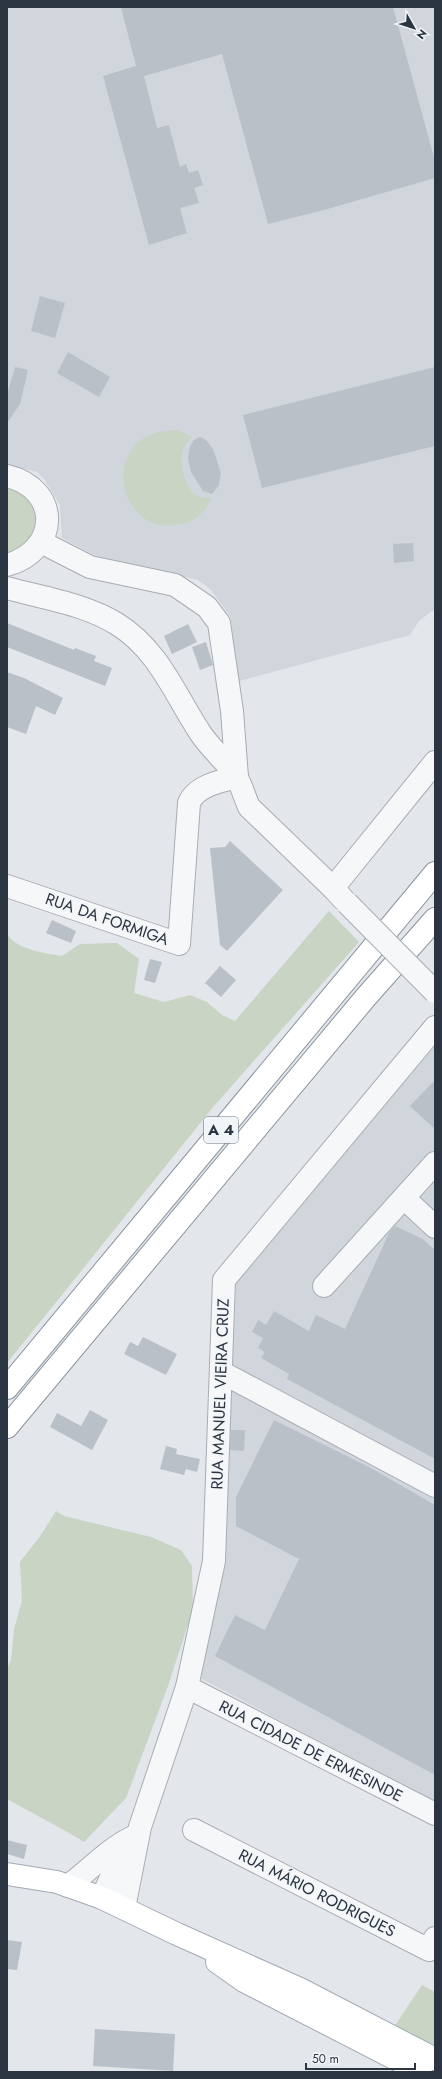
<svg xmlns="http://www.w3.org/2000/svg" width="442" height="2079" viewBox="0 0 442 2079" font-family="Jost,sans-serif">
  <style>
    .built { fill: #d1d6dc }
    .green { fill: #c9d4c4 }
    .building { fill: #bac0c7 }
    .lines { fill: none; stroke-linecap: round; stroke-linejoin: round }
    .minor-casing { stroke: #a8adb4; stroke-width: 24 }
    .major-casing { stroke: #a2abb6; stroke-width: 24 }
    .highway-casing { stroke: #8a95a1; stroke-width: 24 }
    .minor { stroke: #f5f7f9; stroke-width: 22 }
    .major { stroke: #fff; stroke-width: 22 }
    .highway { stroke: #fff; stroke-width: 22 }
    .minor-bridge-casing { stroke: #a8adb4; stroke-width: 24; stroke-linecap: butt }
    .minor-bridge { stroke: #f5f7f9; stroke-width: 22 }
    .labels { text-anchor: middle; dominant-baseline: central; stroke-width: 3; stroke-linejoin: round; paint-order: stroke }
    .shield { fill: #f2f5f8; stroke: #676f79; stroke-width: 1 }
    .shield-label { font-size: 15px; font-weight: bold; fill: #2b3542 }
    .street-label { font-size: 16px; fill: #2b3542; stroke: #f2f5f8 }
  </style>
  <rect width="100%" height="100%" fill="#e3e6ea"/>
  <g class="built">
    <polygon points="7,7 435,7 435,611 432,611 419,621 410,635 239,681 230,616 211,590 198,580 100,558 62,538 60,505 44,479 37,472 7,465"/>
    <polygon points="435,1046 435,1802 200,1678 224,1563 236,1279"/>
  </g>
  <g class="green">
    <path d="M177,430L192,437C189,441 185,445 183,449C178,461 185,488 196,495C200,498 206,498 211,498C208,509 197,519 186,523C118,542 100,445 159,432C165,431 171,431 177,430Z"/>
    <path d="M7,489C33,493 44,521 28,541C25,544 23,548 19,550C16,552 11,553 7,554Z"/>
    <path d="M329,911L359,942L214,1106L7,1363V934C17,950 45,953 62,956L80,944L117,943L139,959L134,993L164,1002L190,995L207,1002L222,1015L235,1021Z"/>
    <polygon points="56,1511 64,1516 151,1537 181,1550 192,1566 193,1609 168,1686 126,1798 84,1842 71,1834 7,1799 7,1669 11,1660 14,1629 22,1601 20,1562 41,1535"/>
    <polygon points="422,1985 435,1992 435,2045 394,2027"/>
  </g>
  <g class="building">
    <polygon points="121,7 393,7 435,161 435,178 324,210 268,224 222,54 144,76 157,128 169,125 180,167 186,164 189,173 198,170 203,185 194,188 199,203 180,208 187,233 149,245 103,76 136,66"/>
    <polygon points="40,296 65,303 55,338 31,331"/>
    <polygon points="68,352 110,377 99,397 57,373"/>
    <polygon points="15,367 28,370 20,404 7,423 7,395"/>
    <polygon points="435,367 435,446 262,488 243,415"/>
    <polygon points="200,437 206,440 213,449 221,473 219,485 212,494 203,491 191,472 188,458 190,446 194,440"/>
    <polygon points="413,543 414,561 394,563 393,544"/>
    <polygon points="7,623 74,650 75,648 96,656 94,661 112,668 105,686 7,647"/>
    <polygon points="188,624 197,642 172,654 164,636"/>
    <polygon points="206,642 213,665 200,670 192,647"/>
    <polygon points="7,672 24,678 63,698 55,715 36,706 26,734 7,727"/>
    <polygon points="230,841 283,890 227,951 220,945 210,848 225,847"/>
    <polygon points="52,920 76,931 71,943 46,933"/>
    <polygon points="150,959 162,962 155,983 144,980"/>
    <polygon points="220,966 236,980 221,997 205,983"/>
    <polygon points="435,1080 435,1129 410,1106"/>
    <polygon points="395,1226 423,1239 435,1250 435,1459 287,1379 289,1374 261,1358 265,1352 258,1348 263,1338 252,1332 258,1320 266,1325 274,1311 309,1331 316,1315 345,1329 389,1233"/>
    <polygon points="143,1337 177,1354 166,1375 124,1354 130,1342 138,1346"/>
    <polygon points="90,1410 108,1420 92,1450 50,1427 57,1413 81,1426"/>
    <polygon points="274,1420 369,1467 435,1505 435,1775 215,1656 235,1615 265,1630 299,1559 236,1526 236,1497"/>
    <polygon points="231,1430 245,1430 244,1451 230,1450"/>
    <polygon points="166,1446 177,1449 176,1454 200,1459 197,1472 186,1469 184,1475 160,1469"/>
    <polygon points="7,1840 27,1845 24,1859 7,1854"/>
    <polygon points="7,1940 22,1942 17,1970 7,1969"/>
    <polygon points="95,2029 175,2034 173,2071 93,2066"/>
  </g>
  <g class="lines">
    <defs>
      <g id="minor">
        <path d="M7,476C61,489 60,550 7,565"/>
        <polyline points="41,542 90,567 175,585 207,607 219,623 232,711 237,777"/>
        <path d="M7,588C43,598 85,604 117,624C159,650 175,695 201,734C211,749 226,761 236,776C241,784 245,798 249,807L333,888"/>
        <path d="M7,886L179,944L189,803C196,786 220,781 237,777"/>
        <polyline points="343,899 333,888 435,762"/>
        <polyline points="404,1198 435,1227"/>
        <polyline points="324,1286 435,1163"/>
        <polyline points="221,1372 435,1486"/>
        <polyline points="187,1687 435,1814"/>
        <polyline points="194,1830 429,1950 435,1938"/>
        <path d="M68,1886C90,1870 108,1849 133,1837"/>
        <polyline points="102,1898 119,1859 130,1841"/>
        <polyline points="124,1908 140,1827 187,1687 214,1561 224,1280 435,1027"/>
      </g>
      <g id="major">
        <polyline points="7,1874 57,1882 102,1898 177,1934 300,1989 435,2059"/>
        <polyline points="217,1962 244,1981 421,2072"/>
      </g>
      <g id="highway">
        <polyline points="7,1388 435,873"/>
        <polyline points="7,1427 366,997 435,919"/>
      </g>
    </defs>
    <use href="#minor" class="minor-casing"/>
    <use href="#major" class="major-casing"/>
    <use href="#highway" class="highway-casing"/>
    <use href="#minor" class="minor"/>
    <use href="#major" class="major"/>
    <use href="#highway" class="highway"/>
    <defs>
      <polyline id="minor-bridge" points="347,903 435,992"/>
    </defs>
    <use href="#minor-bridge" class="minor-bridge-casing"/>
    <use href="#minor-bridge" class="minor-bridge"/>
  </g>
  <g class="labels">
    <rect class="shield" x="204" y="1117" width="34" height="26" rx="3"/>
    <g class="shield-label">
      <text x="221" y="1130">A 4</text>
    </g>
    <g class="street-label">
      <text transform="translate(107 919) rotate(19)">RUA DA FORMIGA</text>
      <text transform="translate(220 1394) rotate(-88)">RUA MANUEL VIEIRA CRUZ</text>
      <text transform="translate(311 1751) rotate(27)">RUA CIDADE DE ERMESINDE</text>
      <text transform="translate(317 1893) rotate(27)">RUA MÁRIO RODRIGUES</text>
    </g>
  </g>
  <rect width="442" height="2079" fill="none" stroke="#2b3542" stroke-width="16"/>
  <g transform="translate(414 28) rotate(129)" stroke="#f2f5f8" stroke-width="3" paint-order="stroke">
  <path d="M0-3L7 15L0 10L-7 15Z" fill="#2b3542"/>
  <text y="-6" font-size="11" font-weight="bold" text-anchor="middle" fill="#2b3542">N</text>
  </g>
  <path d="M306 2063v6h109v-6" fill="none" stroke="#2b3542" stroke-width="2"/>
  <text x="312" y="2063" font-size="12" fill="#2b3542" stroke="#f2f5f8" stroke-width="3" paint-order="stroke">50 m</text>
</svg>
